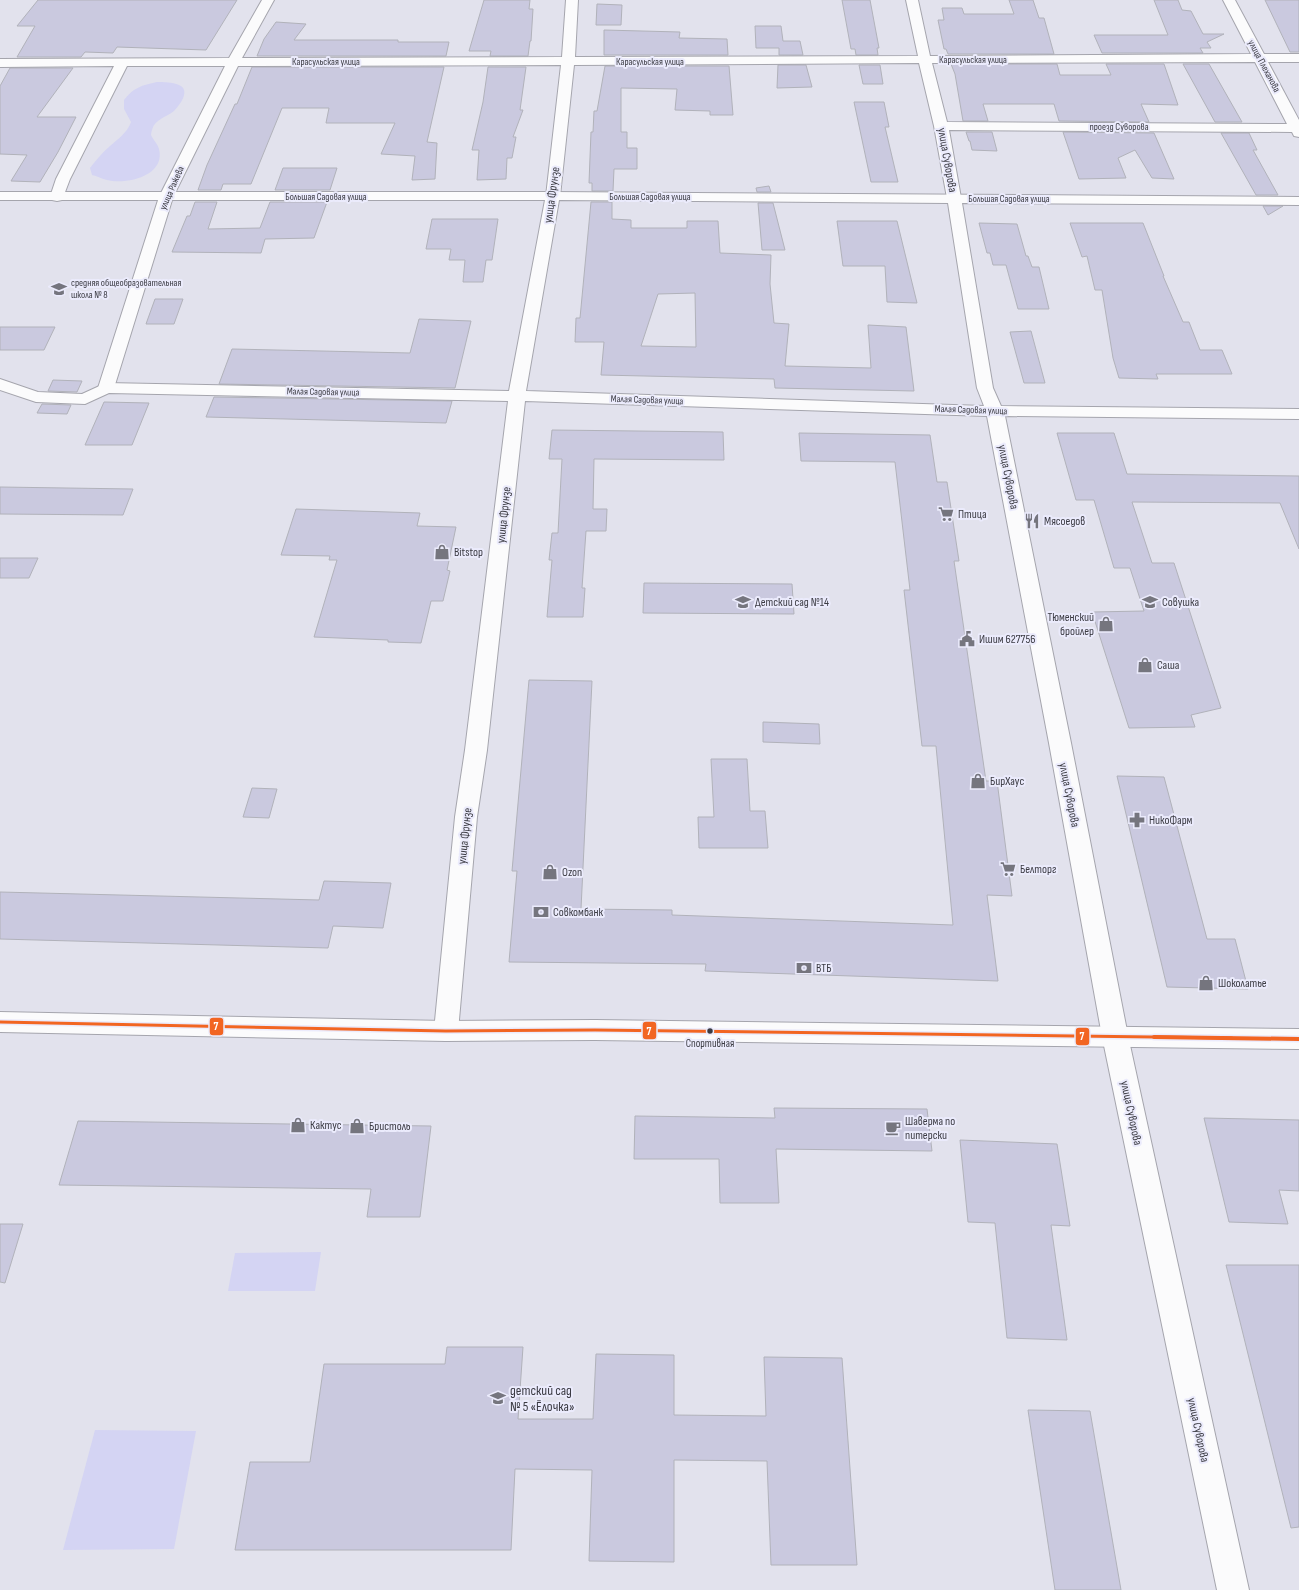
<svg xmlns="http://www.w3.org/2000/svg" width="1299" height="1590" viewBox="0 0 1299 1590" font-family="'Sofia Sans Condensed',sans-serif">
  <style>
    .green { fill: #d4d4f3 }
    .building { fill: #cac9df; stroke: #b1b2ba; fill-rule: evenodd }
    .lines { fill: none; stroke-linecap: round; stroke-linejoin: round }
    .minor-casing { stroke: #a5a5ad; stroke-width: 2 }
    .tertiary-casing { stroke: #a5a5ad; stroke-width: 2 }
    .primary-casing { stroke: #a5a5ad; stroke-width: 2 }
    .minor { fill: #fbfbfc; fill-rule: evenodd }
    .tertiary { fill: #fbfbfc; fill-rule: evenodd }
    .primary { fill: #fbfbfc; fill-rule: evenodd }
    .bus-1-far1-casing { stroke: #ebebfc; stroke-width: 6 }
    .bus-1-casing { stroke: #ebebfc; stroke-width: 7 }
    .bus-1-far1 { stroke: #f26522; stroke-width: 3 }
    .bus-1 { stroke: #f26522; stroke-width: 4 }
    .bus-dot { fill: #3b3b43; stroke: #ebebfc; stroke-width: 1.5 }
    .labels { text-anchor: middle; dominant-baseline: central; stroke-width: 4; stroke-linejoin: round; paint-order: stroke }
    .far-street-label { font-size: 10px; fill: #3b3b43; stroke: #ebebfc }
    .far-poi-label { font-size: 10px; fill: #3b3b43; stroke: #ebebfc; text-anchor: start }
    .bus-label { font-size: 11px; fill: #3b3b43; stroke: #ebebfc }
    .street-label { font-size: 12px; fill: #3b3b43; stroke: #ebebfc }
    .poi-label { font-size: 12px; fill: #3b3b43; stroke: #ebebfc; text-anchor: start }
    .near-poi-label { font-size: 14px; fill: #3b3b43; stroke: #ebebfc; text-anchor: start }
    .line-badge { stroke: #ebebfc; stroke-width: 1.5 }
    .badge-label { font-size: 11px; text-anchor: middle; font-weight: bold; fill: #fff }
  </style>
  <rect width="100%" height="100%" fill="#e2e2ed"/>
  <g class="green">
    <path d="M157,82C164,82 172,82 179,85C191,90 180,105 174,111C169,115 163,117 158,121C153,125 152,129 151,135C153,140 158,144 159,149C166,176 126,185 107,180C102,179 97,176 92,175L90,168C96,160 102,153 110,146C118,139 127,133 131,122L124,109V100C133,88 142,85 157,82Z"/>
    <polygon points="321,1252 315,1291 228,1291 235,1253"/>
    <polygon points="95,1430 196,1431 174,1549 63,1550"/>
  </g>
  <g class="building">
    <polygon points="38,0 237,0 206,50 117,47 113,53 85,52 81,57 17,57 35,26 17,26"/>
    <polygon points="484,0 530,0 529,9 533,9 531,41 530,41 528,56 490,56 491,51 469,51"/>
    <polygon points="842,0 870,0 879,48 877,48 878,55 856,55 855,49 851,49"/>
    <polygon points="1009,0 1033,0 1039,18 1044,18 1054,54 948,54 946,49 944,49 938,20 944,20 942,8 962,8 964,14 1014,14"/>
    <polygon points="1154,0 1178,0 1182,10 1191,11 1203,34 1224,34 1207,42 1211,48 1200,48 1203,53 1102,53 1094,35 1168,35"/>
    <polygon points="1265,0 1299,0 1299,52 1290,52"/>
    <polygon points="597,4 622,5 621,25 596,25"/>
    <polygon points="276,22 306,24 294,40 398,40 398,42 449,42 446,56 257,56 264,39"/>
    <polygon points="755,26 781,26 783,41 800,41 803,55 779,55 779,48 756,48"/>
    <polygon points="604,30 680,32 679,38 727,39 728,55 604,55"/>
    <polygon points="951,64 1057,64 1060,75 1111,75 1106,64 1164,64 1178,105 1141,104 1149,122 1059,121 1054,104 983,104 988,121 963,121 955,74"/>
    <polygon points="1183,64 1209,64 1242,122 1215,122"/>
    <polygon points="778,65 806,65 812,87 777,88"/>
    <polygon points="859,65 880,65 883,84 863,84"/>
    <polygon points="605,66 729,66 733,115 710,115 710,111 675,110 677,89 621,88 621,132 627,132 627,148 637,148 637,169 614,169 613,191 592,191 592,183 589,183 591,132 593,132 594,111 597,111"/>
    <polygon points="252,67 444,67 427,142 437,143 435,179 412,180 415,156 381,154 395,123 326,123 329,108 282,108 251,184 223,184 221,190 198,190 207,165 235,104 237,104"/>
    <polygon points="488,67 526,67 520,110 523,110 513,137 516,137 512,158 507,158 506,179 477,180 479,150 472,150 483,102"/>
    <polygon points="10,68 73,68 37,117 76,117 58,152 40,182 11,181 27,155 0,154 0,86"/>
    <polygon points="854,102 884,102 889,127 885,127 898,182 871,182"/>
    <polygon points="966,132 992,132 997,151 972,150 970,141 969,141"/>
    <polygon points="1063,132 1154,133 1174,179 1152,178 1135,150 1118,158 1126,178 1079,179"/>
    <polygon points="1221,133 1249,133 1257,150 1253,150 1278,195 1256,195"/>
    <polygon points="283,168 337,168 330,190 275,190"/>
    <polygon points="769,186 771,192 757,192 756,188"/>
    <polygon points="195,202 217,202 208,229 260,228 270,202 327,202 314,238 265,239 261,253 172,252 187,216 190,216"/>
    <path d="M591,202H612V219L631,220V228H687V221H718L720,253L771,255L770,284L774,323L789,324L785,366L871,368L868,325L906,327L914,391L775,388L774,379L601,375L604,342H575L576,318H580ZM695,293L696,347L641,346L658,294Z"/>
    <polygon points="758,203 773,203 785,250 762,250"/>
    <polygon points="1263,206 1283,206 1268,215"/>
    <polygon points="432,219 498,219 492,260 486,260 483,282 463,282 465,260 449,260 451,249 426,249"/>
    <polygon points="837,221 897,221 917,303 887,302 885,266 843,266"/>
    <polygon points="979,223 1017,224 1026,256 1028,256 1032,267 1039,267 1049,309 1018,309 1006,265 993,265 990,253 987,253"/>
    <polygon points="1070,223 1143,223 1164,276 1163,276 1183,322 1189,322 1200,350 1222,350 1232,374 1156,374 1158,379 1119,378 1113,358 1102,290 1095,290 1087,256 1082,257"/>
    <polygon points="155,299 183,299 174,324 146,324"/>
    <polygon points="419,319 471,321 455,388 219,384 232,349 410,353"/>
    <polygon points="0,327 55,327 44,350 0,350"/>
    <polygon points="1031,331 1045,383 1024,383 1010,332"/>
    <polygon points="53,380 82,381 77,392 48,391"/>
    <polygon points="214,397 452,401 446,423 206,417"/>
    <polygon points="104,402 149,403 132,445 85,445"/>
    <polygon points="42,404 71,405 67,414 37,413"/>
    <polygon points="552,430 723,432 724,460 594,459 593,509 607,509 606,531 586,531 582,588 585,588 583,617 547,617 552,560 549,560 552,533 558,533 562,459 549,459"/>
    <polygon points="799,433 930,435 937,482 947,482 959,561 954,561 986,781 997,781 1012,896 987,895 998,981 705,971 706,964 509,962 517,871 512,871 529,680 592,681 581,909 672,910 672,915 953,925 936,746 922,746 904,590 910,590 895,462 801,461"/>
    <polygon points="1057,433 1114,433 1127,474 1299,476 1299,549 1280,503 1132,502 1152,563 1174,563 1221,708 1191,715 1195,727 1129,728 1092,612 1144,611 1130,568 1114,568 1094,500 1076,500"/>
    <polygon points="0,487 133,489 123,515 0,514"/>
    <polygon points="296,509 420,513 417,526 456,527 447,570 450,571 443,601 431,601 421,643 388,642 388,640 314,637 337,560 329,560 330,556 281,555"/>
    <polygon points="0,558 38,558 29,578 0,578"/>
    <polygon points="644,583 792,584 794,614 643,613"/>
    <polygon points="763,722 819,724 820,744 763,742"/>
    <polygon points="711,759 747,759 750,811 765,811 768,848 699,848 698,817 714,817"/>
    <polygon points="1117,776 1164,777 1207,939 1235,939 1248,989 1167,987"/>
    <polygon points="252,788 277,789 269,818 243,817"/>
    <polygon points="324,881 391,883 383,928 333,926 328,948 0,939 0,892 319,900"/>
    <polygon points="774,1108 927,1109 932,1151 776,1149 779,1203 720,1203 719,1159 634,1159 635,1116 775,1118"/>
    <polygon points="1204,1118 1299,1120 1299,1191 1279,1190 1288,1224 1229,1222"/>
    <polygon points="78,1121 431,1126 420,1217 367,1217 371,1189 59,1185"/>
    <polygon points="960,1140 1057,1144 1070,1226 1051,1225 1067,1340 1007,1338 995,1223 968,1222"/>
    <polygon points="0,1224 23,1224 5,1283 0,1282"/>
    <polygon points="1226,1265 1299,1265 1299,1527 1291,1528"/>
    <polygon points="447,1347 523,1347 518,1419 593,1419 596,1354 674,1355 674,1415 766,1416 764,1357 842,1358 857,1565 771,1565 767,1461 674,1460 674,1562 589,1561 592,1470 515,1469 511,1550 235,1550 250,1462 310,1462 324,1364 445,1364"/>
    <polygon points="1028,1410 1090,1411 1121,1590 1055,1590"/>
  </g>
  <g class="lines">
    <defs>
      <path id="minor" d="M262,0H274L242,58L562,57L566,0H578L575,57L918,56L906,0H918L930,56L1251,54L1223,0H1235L1264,54H1299V62H1268L1299,120V137L1294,136L1292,132L949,130L961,198L959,201L954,202L949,201L947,198L934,126L919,63L574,65L560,196L558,199L553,200L548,199L546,196L561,65L238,66L173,197L114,388L112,392L106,393L100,392L98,388L159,197L225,66H127L70,179L62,200L57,201L52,200L50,197L56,179L114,66L0,67V59L229,58ZM1255,62L1287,124L947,122L932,63Z"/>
      <path id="tertiary" d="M0,192H553L1299,197V205L962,203L993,388L1001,406L1299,409V419L1005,416L1071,743L1128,1036L1249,1590H1217L1102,1036L1049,743L987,416L525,401L487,750L477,817L458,1031L455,1038L446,1041L437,1038L434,1031L455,817L465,750L508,401L109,393L85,404L36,402L0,390V379L38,392L82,394L106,383L509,391L545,200H0ZM559,200L948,203L977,388L984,406L526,391Z"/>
      <polygon id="primary" points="0,1012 446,1021 595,1020 1299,1029 1299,1049 595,1040 446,1041 0,1032"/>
    </defs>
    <use href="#minor" class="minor-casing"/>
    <use href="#tertiary" class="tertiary-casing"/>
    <use href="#primary" class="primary-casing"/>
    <use href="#minor" class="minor"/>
    <use href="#tertiary" class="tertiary"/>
    <use href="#primary" class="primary"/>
    <defs>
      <polyline id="bus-1-far1" points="0,1022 446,1031 595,1030 1232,1038"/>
      <polyline id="bus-1" points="1154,1037 1299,1039"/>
    </defs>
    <use href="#bus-1-far1" class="bus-1-far1-casing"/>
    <use href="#bus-1" class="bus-1-casing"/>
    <use href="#bus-1-far1" class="bus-1-far1"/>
    <use href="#bus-1" class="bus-1"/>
  </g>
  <defs>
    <symbol id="school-bare" viewBox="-9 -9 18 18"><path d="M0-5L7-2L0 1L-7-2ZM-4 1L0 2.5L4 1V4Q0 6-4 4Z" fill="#75757e" stroke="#ebebfc" stroke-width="2.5" paint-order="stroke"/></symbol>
    <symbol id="supermarket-bare" viewBox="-9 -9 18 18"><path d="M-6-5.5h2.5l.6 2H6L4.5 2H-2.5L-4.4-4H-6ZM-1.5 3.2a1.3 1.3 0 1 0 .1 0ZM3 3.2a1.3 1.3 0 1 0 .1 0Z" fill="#75757e" stroke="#ebebfc" stroke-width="2.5" paint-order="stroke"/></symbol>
    <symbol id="restaurant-bare" viewBox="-9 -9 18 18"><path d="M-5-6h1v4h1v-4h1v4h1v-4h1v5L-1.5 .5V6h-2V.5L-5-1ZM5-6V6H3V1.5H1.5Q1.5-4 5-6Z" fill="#75757e" stroke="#ebebfc" stroke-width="2.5" paint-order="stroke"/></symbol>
    <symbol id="shop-bare" viewBox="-9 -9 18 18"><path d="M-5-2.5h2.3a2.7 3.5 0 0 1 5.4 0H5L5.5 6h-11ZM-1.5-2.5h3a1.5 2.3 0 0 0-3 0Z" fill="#75757e" stroke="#ebebfc" stroke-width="2.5" paint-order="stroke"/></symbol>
    <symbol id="civic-bare" viewBox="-9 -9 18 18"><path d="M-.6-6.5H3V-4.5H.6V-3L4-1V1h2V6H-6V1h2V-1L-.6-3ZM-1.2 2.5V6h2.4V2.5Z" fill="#75757e" stroke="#ebebfc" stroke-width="2.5" paint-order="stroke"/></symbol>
    <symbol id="pharmacy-bare" viewBox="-9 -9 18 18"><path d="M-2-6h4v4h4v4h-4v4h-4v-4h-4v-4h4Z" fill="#75757e" stroke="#ebebfc" stroke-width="2.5" paint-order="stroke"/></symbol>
    <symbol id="bank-bare" viewBox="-9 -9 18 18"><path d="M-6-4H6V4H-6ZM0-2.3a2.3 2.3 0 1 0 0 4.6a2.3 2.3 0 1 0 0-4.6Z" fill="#75757e" stroke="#ebebfc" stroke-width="2.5" paint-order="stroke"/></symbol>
    <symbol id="cafe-bare" viewBox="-9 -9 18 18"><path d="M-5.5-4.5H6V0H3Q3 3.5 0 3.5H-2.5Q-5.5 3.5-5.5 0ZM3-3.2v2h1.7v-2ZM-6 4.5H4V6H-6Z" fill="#75757e" stroke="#ebebfc" stroke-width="2.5" paint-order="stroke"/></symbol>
  </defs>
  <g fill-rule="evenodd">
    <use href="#school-bare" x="48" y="278" width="22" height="22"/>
    <use href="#supermarket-bare" x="935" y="503" width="22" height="22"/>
    <use href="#restaurant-bare" x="1021" y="510" width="22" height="22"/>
    <use href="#shop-bare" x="431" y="541" width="22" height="22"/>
    <use href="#school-bare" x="732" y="591" width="22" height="22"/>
    <use href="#school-bare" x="1139" y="591" width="22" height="22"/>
    <use href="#shop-bare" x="1095" y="613" width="22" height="22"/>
    <use href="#civic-bare" x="956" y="628" width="22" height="22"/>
    <use href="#shop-bare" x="1134" y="654" width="22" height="22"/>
    <use href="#shop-bare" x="967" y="770" width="22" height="22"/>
    <use href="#pharmacy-bare" x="1126" y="809" width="22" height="22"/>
    <use href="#supermarket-bare" x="997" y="858" width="22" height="22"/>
    <use href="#shop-bare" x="539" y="861" width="22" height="22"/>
    <use href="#bank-bare" x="530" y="901" width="22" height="22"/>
    <use href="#bank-bare" x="793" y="957" width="22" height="22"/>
    <use href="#shop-bare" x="1195" y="972" width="22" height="22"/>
    <use href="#shop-bare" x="287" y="1114" width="22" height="22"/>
    <use href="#shop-bare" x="346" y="1115" width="22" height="22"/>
    <use href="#cafe-bare" x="882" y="1117" width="22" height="22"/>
    <use href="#school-bare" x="487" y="1387" width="22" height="22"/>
  </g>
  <circle class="bus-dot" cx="710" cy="1031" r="3.5"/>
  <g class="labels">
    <g class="far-street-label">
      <text x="973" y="60">Карасульская улица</text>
      <text x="326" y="62">Карасульская улица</text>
      <text x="650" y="62">Карасульская улица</text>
      <text transform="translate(1264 66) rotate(62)">улица Плеханова</text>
      <text x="1119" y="127">проезд Суворова</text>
      <text transform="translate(172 188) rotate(-66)">улица Ражева</text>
      <text x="326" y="197">Большая Садовая улица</text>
      <text x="650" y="197">Большая Садовая улица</text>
      <text x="1009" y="199">Большая Садовая улица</text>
      <text transform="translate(323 392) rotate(1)">Малая Садовая улица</text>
      <text transform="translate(647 400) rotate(2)">Малая Садовая улица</text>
      <text transform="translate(971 410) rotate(2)">Малая Садовая улица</text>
    </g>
    <g class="far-poi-label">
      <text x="71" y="283">средняя общеобразовательная<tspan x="71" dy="12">школа № 8</tspan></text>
    </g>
    <g class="bus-label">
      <text x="710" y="1043">Спортивная</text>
    </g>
    <g class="street-label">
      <text transform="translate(947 160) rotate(80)">улица Суворова</text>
      <text transform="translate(552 195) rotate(-82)">улица Фрунзе</text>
      <text transform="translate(1008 477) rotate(79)">улица Суворова</text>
      <text transform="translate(504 515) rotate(-84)">улица Фрунзе</text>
      <text transform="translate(1069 795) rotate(79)">улица Суворова</text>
      <text transform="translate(465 836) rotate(-84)">улица Фрунзе</text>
      <text transform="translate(1131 1113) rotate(78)">улица Суворова</text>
      <text transform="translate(1198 1430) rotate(78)">улица Суворова</text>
    </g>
    <g class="poi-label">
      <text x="958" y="514">Птица</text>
      <text x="1044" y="521">Мясоедов</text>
      <text x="454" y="552">Bitstop</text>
      <text x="755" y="602">Детский сад №14</text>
      <text x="1162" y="602">Совушка</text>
      <text x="1094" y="617" text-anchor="end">Тюменский<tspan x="1094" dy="14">бройлер</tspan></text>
      <text x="979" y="639">Ишим 627756</text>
      <text x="1157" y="665">Саша</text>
      <text x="990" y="781">БирХаус</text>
      <text x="1149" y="820">НикоФарм</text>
      <text x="1020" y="869">Белторг</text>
      <text x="562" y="872">Ozon</text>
      <text x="553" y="912">Совкомбанк</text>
      <text x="816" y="968">ВТБ</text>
      <text x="1218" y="983">Шоколатье</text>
      <text x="905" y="1121">Шаверма по<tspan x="905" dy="14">питерски</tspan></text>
      <text x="310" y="1125">Кактус</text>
      <text x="369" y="1126">Бристоль</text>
    </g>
    <g class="near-poi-label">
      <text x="510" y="1390">детский сад<tspan x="510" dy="16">№ 5 «Ёлочка»</tspan></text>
    </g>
  </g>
  <g class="line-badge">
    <rect x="209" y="1017" width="15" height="19" rx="4" fill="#f26522"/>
    <rect x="642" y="1021" width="15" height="19" rx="4" fill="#f26522"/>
    <rect x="1075" y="1027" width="15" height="19" rx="4" fill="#f26522"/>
  </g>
  <g class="badge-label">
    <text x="216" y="1030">7</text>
    <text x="649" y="1035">7</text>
    <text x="1082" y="1040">7</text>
  </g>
</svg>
